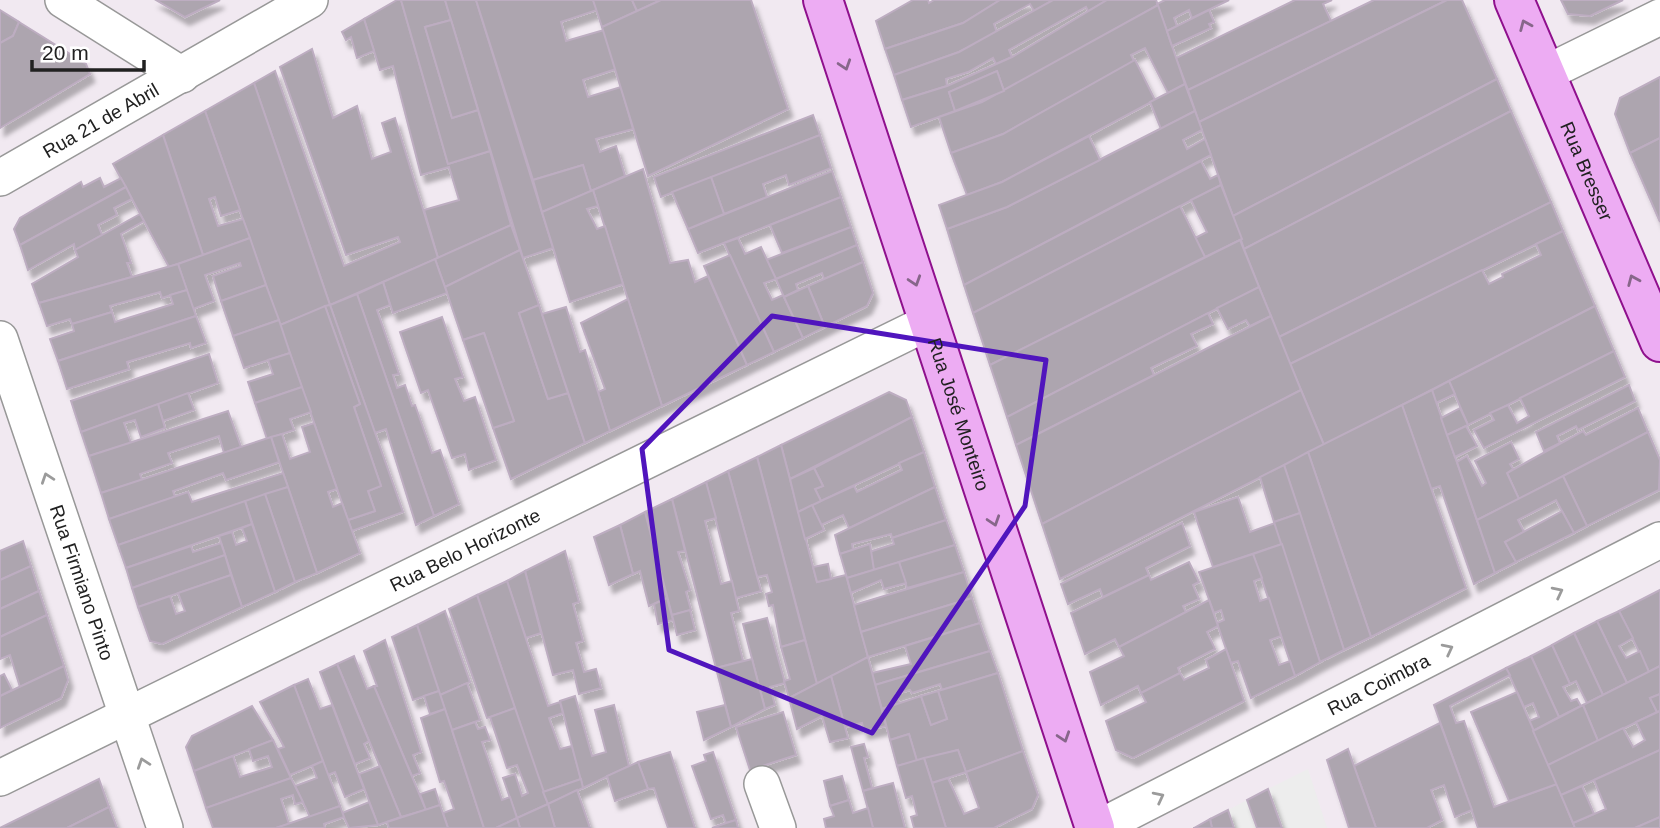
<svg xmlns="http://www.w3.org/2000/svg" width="1660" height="828" viewBox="0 0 1660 828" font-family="Helvetica,sans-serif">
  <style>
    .parking { fill: #ededed }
    .building { fill: #ada5af; stroke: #bdadc1; stroke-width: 2; filter: url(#shadow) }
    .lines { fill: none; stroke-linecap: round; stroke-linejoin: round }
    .minor-casing { stroke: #989898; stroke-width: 38 }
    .major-casing { stroke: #8f108d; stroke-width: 42 }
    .minor { stroke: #fff; stroke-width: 35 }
    .major { stroke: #edacf3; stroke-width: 38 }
    .oneway { stroke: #87668a }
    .oneway2 { stroke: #9b9b9b }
    .marked { fill: none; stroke: #5015bd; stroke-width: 5; stroke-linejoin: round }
    .labels { text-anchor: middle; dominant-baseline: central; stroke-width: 5; stroke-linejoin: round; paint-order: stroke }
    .street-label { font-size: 19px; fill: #212121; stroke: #fff }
  </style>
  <defs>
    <filter id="shadow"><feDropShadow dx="4.5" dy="8" stdDeviation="2" flood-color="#0004"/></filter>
  </defs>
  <rect width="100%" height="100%" fill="#f1e9f1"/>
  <g class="parking">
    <polygon points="1308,769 1327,828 1282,828 1268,789"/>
    <polygon points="1247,800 1257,828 1234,828 1228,810"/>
  </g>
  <g class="building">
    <polygon points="156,0 220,0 185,17"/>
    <polygon points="397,0 401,0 448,164 490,151 511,225 438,258 424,210 459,200 449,167 421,175 393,66 380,70 364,19"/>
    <polygon points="401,0 445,0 451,20 425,27 452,118 478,110 490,151 448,164"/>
    <polygon points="445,0 476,0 553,248 523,258"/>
    <polygon points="476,0 593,0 597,10 561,22 566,41 604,30 616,69 583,80 588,97 621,87 633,129 596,139 600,152 616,146 625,176 591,191 583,165 533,180"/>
    <polygon points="593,0 632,0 637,11 602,27"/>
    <polygon points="632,0 661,0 637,11"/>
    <polygon points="661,0 751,0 788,109 648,176 602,27"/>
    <polygon points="913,0 928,0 929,3 934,0 1000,0 963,23 885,49 876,21"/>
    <polygon points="1000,0 1053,0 1034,11 1030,4 994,24 997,33 959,52 894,75 885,49 963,23"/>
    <polygon points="1053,0 1107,0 1088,11 1086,7 1009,50 1012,57 996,64 993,58 968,72 946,79 947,86 902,100 894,75 959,52"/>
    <polygon points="1107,0 1156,0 1158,5 1004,91 997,71 949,92 955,111 911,127 902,100 947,86 1012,57"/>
    <polygon points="1165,0 1229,0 1192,18 1189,10 1174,18 1177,26 1167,31 1157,4"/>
    <polygon points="1295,0 1332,0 1323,4 1331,21 1188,90 1176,58"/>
    <polygon points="1374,0 1447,0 1199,122 1188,90"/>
    <polygon points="1447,0 1462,0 1497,79 1233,216 1199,122"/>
    <polygon points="1561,0 1623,0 1590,16 1568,14"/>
    <polygon points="1158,5 1185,84 1168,93 1145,48 1131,55 1134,61 1003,134 951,153 939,117 982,102"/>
    <polygon points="0,10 19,22 13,36 0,43"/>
    <polygon points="1209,10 1214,22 1209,24 1211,28 1172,46 1167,31"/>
    <polygon points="364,19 374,51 357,58 351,37 346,40 342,32"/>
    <polygon points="451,20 478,110 452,118 425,27"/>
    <polygon points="19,22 86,64 90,74 0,128 0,43 13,36"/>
    <polygon points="312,49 333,118 357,106 372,159 391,152 382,123 395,118 438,258 330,305 254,83 275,71 344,266 400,242 398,237 346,255 280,67"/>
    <polygon points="1135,60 1155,100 1002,182 967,195 951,153 1003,134"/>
    <polygon points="997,71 1004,91 955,111 949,92"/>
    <polygon points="1660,77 1660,138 1630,153 1615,114 1620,98"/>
    <polygon points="1497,79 1511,111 1244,249 1233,216"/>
    <polygon points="254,83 330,305 280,325 205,111"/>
    <polygon points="1185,84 1195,111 1161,129 1150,102"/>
    <polygon points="205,111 240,210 221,216 215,197 209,199 218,226 243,219 250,238 203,255 163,135"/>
    <polygon points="1195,111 1202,130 1183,140 1187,149 1205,139 1211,155 964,285 947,229 1007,207"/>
    <polygon points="1511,111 1551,202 1279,337 1244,249"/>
    <polygon points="813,115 820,135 661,197 654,177"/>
    <polygon points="163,135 203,255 169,267 113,164"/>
    <polygon points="820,135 831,168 789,185 786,175 763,184 767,197 724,214 711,177"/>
    <polygon points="1089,136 1100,160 1007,207 947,229 939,205 1002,182"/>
    <polygon points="1660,138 1660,222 1630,153"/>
    <polygon points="1201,161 1210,179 1218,175 1221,185 973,313 964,285"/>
    <polygon points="583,165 591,191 542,212 533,180"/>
    <polygon points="643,169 670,263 688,260 695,282 708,276 747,365 662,406 593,190"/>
    <polygon points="832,171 841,197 698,253 688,229"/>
    <polygon points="711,177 724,214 688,229 672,192"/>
    <polygon points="100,178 104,187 121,178 126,187 20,245 14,229 20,218 81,182 83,187"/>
    <polygon points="1221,185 1242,239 1205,257 1195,238 1207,232 1191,200"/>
    <polygon points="126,187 132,199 114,208 117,215 98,225 102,235 75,250 74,244 28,270 20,245"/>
    <polygon points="593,190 598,206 587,209 597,229 605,226 623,284 570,302 542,212"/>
    <polygon points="841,197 851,227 782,253 770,225"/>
    <polygon points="1551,202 1563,231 1290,364 1279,337"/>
    <polygon points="1180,206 1205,257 990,365 973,313"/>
    <polygon points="140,214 144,221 121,234 131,263 127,263 132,277 39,303 32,284 78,257 75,250"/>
    <polygon points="511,225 520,250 445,287 435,259"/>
    <polygon points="851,227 857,245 776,279 766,260"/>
    <polygon points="1563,231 1595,306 1324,445 1290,364 1482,270 1489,284 1503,277 1502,274 1541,255 1536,244"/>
    <polygon points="250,238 266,285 221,301 213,276 241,266 240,263 205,275 214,301 193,309 178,264"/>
    <polygon points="738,238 745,254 761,247 776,279 764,283 772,300 783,295 803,338 774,352 724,243"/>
    <polygon points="1240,240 1259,287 1007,417 990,365"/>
    <polygon points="857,245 863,262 824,279 822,273 796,284 798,290 784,297 776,279"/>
    <polygon points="520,250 539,305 519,313 548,399 568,393 585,443 511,479 493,428 514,421 484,333 463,340 445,287"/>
    <polygon points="730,255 774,352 747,365 704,266"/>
    <polygon points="435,259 447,293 393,313 383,282"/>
    <polygon points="863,262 873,293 867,306 825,327 808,286"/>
    <polygon points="178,264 187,290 162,298 160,292 110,306 112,312 72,324 70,319 47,326 39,303"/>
    <polygon points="383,282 390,305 377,310 399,374 393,375 397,388 405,385 412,406 415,405 432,453 440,450 459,504 434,516 357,294"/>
    <polygon points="266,285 279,320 233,336 221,301"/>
    <polygon points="808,286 825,327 803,338 784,297"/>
    <polygon points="1259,287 1271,316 1250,326 1246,320 1228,329 1217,308"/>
    <polygon points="187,290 196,316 58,361 50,339 74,331 72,324 112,312 115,322 173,304 170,295"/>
    <polygon points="357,294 434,516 416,525 386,429 375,433 330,305"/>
    <polygon points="628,299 662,406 610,431 598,392 605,389 581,323"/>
    <polygon points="330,305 403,512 352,531 348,520 375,511 368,491 381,486 354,407 360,404 325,306"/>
    <polygon points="539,305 568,393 548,399 519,313"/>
    <polygon points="325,306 360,404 354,407 381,486 368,491 375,511 348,520 280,325"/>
    <polygon points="1595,306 1614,351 1468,425 1449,381"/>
    <polygon points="566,307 580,352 585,350 610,431 585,443 542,314"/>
    <polygon points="1208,313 1213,324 1191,334 1197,346 1151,368 1154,375 1016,445 1007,417"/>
    <polygon points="196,316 206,343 191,348 190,343 127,362 129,369 67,389 58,361"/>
    <polygon points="1271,316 1301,390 1042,524 1016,445"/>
    <polygon points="442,317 463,377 455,379 464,401 475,397 496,460 469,470 465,454 452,458 428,390 421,393 400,332"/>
    <polygon points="279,320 290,353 244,368 233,336"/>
    <polygon points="484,333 514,421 493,428 463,340"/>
    <polygon points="1614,351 1625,377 1484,448 1474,430 1494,420 1490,413 1508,405 1517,423 1529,416 1520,398"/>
    <polygon points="290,353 302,387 255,403 248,382 273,374 268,360"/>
    <polygon points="209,354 218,383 81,432 71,401"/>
    <polygon points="1449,381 1455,394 1436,403 1432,390"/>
    <polygon points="1629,385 1635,401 1578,430 1576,426 1557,436 1560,443 1544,451 1536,432"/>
    <polygon points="302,387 311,412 290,419 294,430 267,439 255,403"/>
    <polygon points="1301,390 1324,445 1060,579 1042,524"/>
    <polygon points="1432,390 1495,573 1474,584 1440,486 1431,489 1402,405"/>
    <polygon points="889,392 906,400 912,417 790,479 781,445"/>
    <polygon points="188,393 194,410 163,421 158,404"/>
    <polygon points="158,404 165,428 141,437 135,420 124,423 131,443 89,456 81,432"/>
    <polygon points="1402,405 1466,588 1371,637 1308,452"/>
    <polygon points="1460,408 1468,425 1447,435 1441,418"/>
    <polygon points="1638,408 1648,432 1519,499 1507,473 1583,431 1586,435"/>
    <polygon points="228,411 241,447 224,453 219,436 168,453 172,463 140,474 142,480 101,493 89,456"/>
    <polygon points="912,417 924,452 821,501 815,489 823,486 814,468"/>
    <polygon points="314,423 337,489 328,492 333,507 342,503 360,553 317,573 271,437 282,434 290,459 310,452 302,427"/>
    <polygon points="1466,426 1477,446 1455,457 1447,435"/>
    <polygon points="1648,432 1660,460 1659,490 1587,526 1563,476"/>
    <polygon points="271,437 279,462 226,480 223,473 173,491 175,497 109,519 101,493"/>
    <polygon points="1511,442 1519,459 1510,464 1513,469 1507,473 1519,499 1477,520 1457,462 1467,456 1482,486 1486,483 1475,461"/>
    <polygon points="781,445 817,582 846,575 868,657 817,684 757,457"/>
    <polygon points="924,452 935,487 849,528 843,515 821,525 812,505 854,486 857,492 902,470 899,463"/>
    <polygon points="1308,452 1371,637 1344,650 1284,465"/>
    <polygon points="757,457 805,640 781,647 773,605 769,606 766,594 772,592 767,575 757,577 728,471"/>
    <polygon points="1284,465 1300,513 1274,522 1260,477"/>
    <polygon points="814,468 823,486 815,489 821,501 798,512 790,479"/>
    <polygon points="728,471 761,591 736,598 706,482"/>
    <polygon points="283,473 288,487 118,545 109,519 188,492 192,502"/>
    <polygon points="1563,476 1587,526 1574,533 1556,500 1518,520 1524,532 1505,542 1516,562 1495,573 1477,520"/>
    <polygon points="706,482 716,518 705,521 721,584 732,581 739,611 731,613 743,661 716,668 672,499"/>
    <polygon points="288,487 317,573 295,582 265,494"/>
    <polygon points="935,487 946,520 892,538 891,534 852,544 853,550 840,554 835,535"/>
    <polygon points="265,494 295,582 275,592 245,501"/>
    <polygon points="1238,497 1250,532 1275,523 1282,544 1213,567 1194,512"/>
    <polygon points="672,499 685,551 678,552 690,590 686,592 691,610 672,615 645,512"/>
    <polygon points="245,501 252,524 126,568 118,545"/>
    <polygon points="812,505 824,530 805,539 798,512"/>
    <polygon points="1562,511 1574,533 1516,562 1505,542"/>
    <polygon points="645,512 667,598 649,606 640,571 633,574 620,525"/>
    <polygon points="1300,513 1344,650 1320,662 1274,522"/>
    <polygon points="946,520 955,545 874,570 869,552 894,544 892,538"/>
    <polygon points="1182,523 1190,546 1146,568 1149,575 1103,597 1100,589 1068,604 1061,584"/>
    <polygon points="252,524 275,592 242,607 219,536 232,532 236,545 247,541 242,528"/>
    <polygon points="620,525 633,574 609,585 594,537"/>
    <polygon points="23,541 31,566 0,580 0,551"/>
    <polygon points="221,543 225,555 132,588 126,568 191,546 193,552"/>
    <polygon points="870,544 874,570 847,578 840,554"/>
    <polygon points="1282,544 1320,662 1295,676 1253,554"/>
    <polygon points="955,545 964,572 907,588 899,562"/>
    <polygon points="565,551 579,602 573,604 583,641 576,643 584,672 596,669 601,688 579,694 573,670 553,675 525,571"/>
    <polygon points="1253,554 1262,578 1254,581 1260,601 1269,598 1281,636 1270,640 1279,665 1290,661 1295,676 1251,698 1238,661 1231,663 1226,649 1217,623 1224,620 1221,610 1214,613 1199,572"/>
    <polygon points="225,555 231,575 138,607 132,588"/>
    <polygon points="899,562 906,583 884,589 881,580 851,593 847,578"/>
    <polygon points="1189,562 1199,582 1193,585 1199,599 1183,606 1186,612 1119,647 1115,639 1085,654 1071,613 1149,575 1151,580"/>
    <polygon points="828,564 831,579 817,582 813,567"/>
    <polygon points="31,566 39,591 0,609 0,580"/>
    <polygon points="525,571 541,633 526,638 507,581"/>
    <polygon points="964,572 972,598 861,632 854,605"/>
    <polygon points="231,575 242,607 162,644 150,641 138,607 170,596 176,614 185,611 178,593"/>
    <polygon points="507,581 548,706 560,702 563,713 549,718 560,749 572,746 581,779 543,792 477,595"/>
    <polygon points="1660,590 1660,666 1649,672 1619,611"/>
    <polygon points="39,591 47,615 0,637 0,609"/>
    <polygon points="477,595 515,708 487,718 449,609"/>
    <polygon points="667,598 673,620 658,624 654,604"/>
    <polygon points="972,598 980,623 868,657 861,632"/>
    <polygon points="1209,600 1218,626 1207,632 1215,649 1178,668 1180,673 1141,693 1138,686 1101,705 1090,672 1124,656 1119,647"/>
    <polygon points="690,610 695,630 677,635 672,615"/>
    <polygon points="445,611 470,682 440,695 417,625"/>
    <polygon points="1619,611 1633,638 1619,646 1626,658 1640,651 1649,672 1627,683 1597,621"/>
    <polygon points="47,615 64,666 20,687 10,655 0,659 0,637"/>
    <polygon points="767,618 785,683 770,687 775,705 765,709 743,624"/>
    <polygon points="1597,621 1627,683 1603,695 1574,633"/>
    <polygon points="980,623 990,651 875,685 872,673 911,664 905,646"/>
    <polygon points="417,625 439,691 413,700 392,637"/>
    <polygon points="1574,633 1603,695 1587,703 1576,681 1570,684 1552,645"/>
    <polygon points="385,640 421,752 413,755 420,773 412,776 374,686 377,686 364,651"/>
    <polygon points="805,640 817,684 789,698 784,681 790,679 781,647"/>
    <polygon points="1552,645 1570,684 1563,687 1571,701 1577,699 1581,706 1559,717 1531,656"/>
    <polygon points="1226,649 1244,701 1133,758 1116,750 1106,721 1146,702 1141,693 1180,673 1184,680 1209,668 1206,660"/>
    <polygon points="990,651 998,673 942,690 940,684 912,693 910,690 896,694 899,703 882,709 875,685"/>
    <polygon points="354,656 367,689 374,686 426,810 401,817 337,664"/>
    <polygon points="1531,656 1559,717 1533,731 1529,721 1539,717 1533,703 1524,707 1506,668"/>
    <polygon points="868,657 886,726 864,731 862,723 845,727 831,676"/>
    <polygon points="752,659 765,709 731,727 716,668"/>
    <polygon points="337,664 369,741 364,744 370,758 355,764 320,672"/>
    <polygon points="64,666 68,680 61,698 0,728 0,696"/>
    <polygon points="1660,666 1660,694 1650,698 1657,712 1598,741 1583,705"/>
    <polygon points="1506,668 1510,675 1450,706 1456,723 1464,721 1494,807 1557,784 1575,828 1478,828 1434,705"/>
    <polygon points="998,673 1023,751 966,772 958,750 917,761 909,734 890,740 882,709 921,696 931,725 947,719 938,691"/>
    <polygon points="4,674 12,690 0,696 0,676"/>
    <polygon points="831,676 848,738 830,742 822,716 797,729 789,698"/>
    <polygon points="308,679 320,709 332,705 364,789 345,797 335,772 328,775 294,685"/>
    <polygon points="467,683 480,720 452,730 440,695"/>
    <polygon points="294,685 323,761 290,775 278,749 284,747 260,702"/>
    <polygon points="439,691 445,709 430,714 424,696"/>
    <polygon points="938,691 947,719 931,725 921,696"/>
    <polygon points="1517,692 1557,784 1509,801 1471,712"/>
    <polygon points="1660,694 1660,711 1657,712 1650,698"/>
    <polygon points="575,696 592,756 606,752 595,710 614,705 629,766 583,788 560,701"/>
    <polygon points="725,705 731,727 704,740 697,712"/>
    <polygon points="1583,705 1598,741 1548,765 1533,731"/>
    <polygon points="252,706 273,740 194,771 186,747 192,736"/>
    <polygon points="515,708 548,804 517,818 503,778 515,774 522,796 528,793 517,765 507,768 490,717"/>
    <polygon points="445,709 452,730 484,828 448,828 443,813 454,809 444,781 440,782 421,718"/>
    <polygon points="1660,711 1660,750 1561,795 1548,765 1623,728 1633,747 1645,740 1636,722"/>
    <polygon points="783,712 796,755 750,770 736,727"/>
    <polygon points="475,722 478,729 485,727 490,740 482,742 502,800 510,797 517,818 496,828 484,828 452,730"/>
    <polygon points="1440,723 1472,810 1455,817 1444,785 1431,790 1442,820 1427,828 1376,828 1354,766"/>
    <polygon points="909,734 917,761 897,766 890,740"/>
    <polygon points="273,740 291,778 206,808 194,771 233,756 240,777 272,767 268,756 253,761 249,749"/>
    <polygon points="864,744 868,757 864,758 872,788 863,791 851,747"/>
    <polygon points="1348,749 1354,766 1376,828 1349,828 1327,760"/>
    <polygon points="958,750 966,772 932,783 924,758"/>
    <polygon points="1660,750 1660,817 1635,828 1575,828 1573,823 1606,809 1594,780"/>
    <polygon points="1023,751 1038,795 1032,809 994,828 946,828 932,783 948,778 964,814 979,808 966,772"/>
    <polygon points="670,752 695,828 668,828 654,788 648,789 638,762"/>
    <polygon points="713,752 736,820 726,823 723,815 711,819 692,766 706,761 704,755"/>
    <polygon points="924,758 932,783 946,828 914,828 911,817 917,815 912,796 906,798 897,766"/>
    <polygon points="323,761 340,806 310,817 295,786 317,778 312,766"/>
    <polygon points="638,762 648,789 615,801 607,776"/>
    <polygon points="380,766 401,817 378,825 359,774"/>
    <polygon points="842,776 849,800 830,806 824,781"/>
    <polygon points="291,778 303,802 295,804 293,795 281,799 289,824 276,828 213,828 206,808"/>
    <polygon points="99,779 109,807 67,828 0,828"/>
    <polygon points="581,779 583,788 548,804 543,792"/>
    <polygon points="893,783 905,828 873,828 863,791"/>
    <polygon points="1582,786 1594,814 1573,823 1561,795"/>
    <polygon points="435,789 440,805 426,810 420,794"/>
    <polygon points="1268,789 1282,828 1257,828 1247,800"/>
    <polygon points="577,790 590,828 555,828 548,804"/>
    <polygon points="849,800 853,813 868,808 873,828 826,828 824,819 834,816 830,806"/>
    <polygon points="369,802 378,825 349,828 342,813"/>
    <polygon points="548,804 555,828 520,828 517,818"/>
    <polygon points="440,805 448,828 389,828 387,822"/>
    <polygon points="340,806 344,817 324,824 325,828 276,828"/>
    <polygon points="109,807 117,828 67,828"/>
    <polygon points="1228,810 1234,828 1212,828 1210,819"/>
    <polygon points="1660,817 1660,828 1635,828"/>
    <polygon points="517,818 520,828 496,828"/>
    <polygon points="1210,819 1212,828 1193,828 1194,828"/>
    <polygon points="736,820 738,828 712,828 726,823"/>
  </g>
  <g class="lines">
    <defs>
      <g id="minor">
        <polyline points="63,0 182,75"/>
        <polyline points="1546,73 1660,17"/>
        <path id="s1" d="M0,178L310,0"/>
        <path id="s2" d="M0,339L165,828"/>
        <path id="s3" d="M0,778L929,322"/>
        <polyline points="762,784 778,828"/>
        <path id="s4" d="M1098,828L1660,540"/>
      </g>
      <g id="major">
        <path id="s5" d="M823,0L1095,828"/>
        <path id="s6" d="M1514,0L1660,342"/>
      </g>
    </defs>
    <use href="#minor" class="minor-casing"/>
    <use href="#major" class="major-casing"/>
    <use href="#minor" class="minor"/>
    <use href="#major" class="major"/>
  </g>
  <defs><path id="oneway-chevron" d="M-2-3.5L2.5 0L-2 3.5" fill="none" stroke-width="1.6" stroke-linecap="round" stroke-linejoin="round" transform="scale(1.75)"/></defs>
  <g class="oneway">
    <use href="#oneway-chevron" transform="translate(1525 25) rotate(-113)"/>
    <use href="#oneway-chevron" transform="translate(845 65) rotate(72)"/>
    <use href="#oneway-chevron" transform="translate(1633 280) rotate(-113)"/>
    <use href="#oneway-chevron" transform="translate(915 281) rotate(72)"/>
    <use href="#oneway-chevron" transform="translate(994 521) rotate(72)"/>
    <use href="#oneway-chevron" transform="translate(1064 737) rotate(72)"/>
  </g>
  <g class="oneway2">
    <use href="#oneway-chevron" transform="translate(47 478) rotate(-109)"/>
    <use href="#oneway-chevron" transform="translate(1558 592) rotate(-27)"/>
    <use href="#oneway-chevron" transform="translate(1448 649) rotate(-27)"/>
    <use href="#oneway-chevron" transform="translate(143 763) rotate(-109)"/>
    <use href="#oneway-chevron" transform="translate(1159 797) rotate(-27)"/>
  </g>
  <path class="marked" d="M772,316L1046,360L1025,506L872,733L669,650L642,449Z"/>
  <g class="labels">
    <g class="street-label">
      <text stroke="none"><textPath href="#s1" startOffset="116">Rua 21 de Abril</textPath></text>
      <text stroke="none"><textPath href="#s6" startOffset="186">Rua Bresser</textPath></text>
      <text stroke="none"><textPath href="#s5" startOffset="436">Rua José Monteiro</textPath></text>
      <text stroke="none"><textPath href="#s3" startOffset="518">Rua Belo Horizonte</textPath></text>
      <text stroke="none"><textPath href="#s2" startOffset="257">Rua Firmiano Pinto</textPath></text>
      <text stroke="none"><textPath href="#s4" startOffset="315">Rua Coimbra</textPath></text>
    </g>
  </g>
  <path d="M32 60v10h112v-10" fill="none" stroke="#212121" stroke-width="3.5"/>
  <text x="42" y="60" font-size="21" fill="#212121" stroke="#ffffff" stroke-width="5" paint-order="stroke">20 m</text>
</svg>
